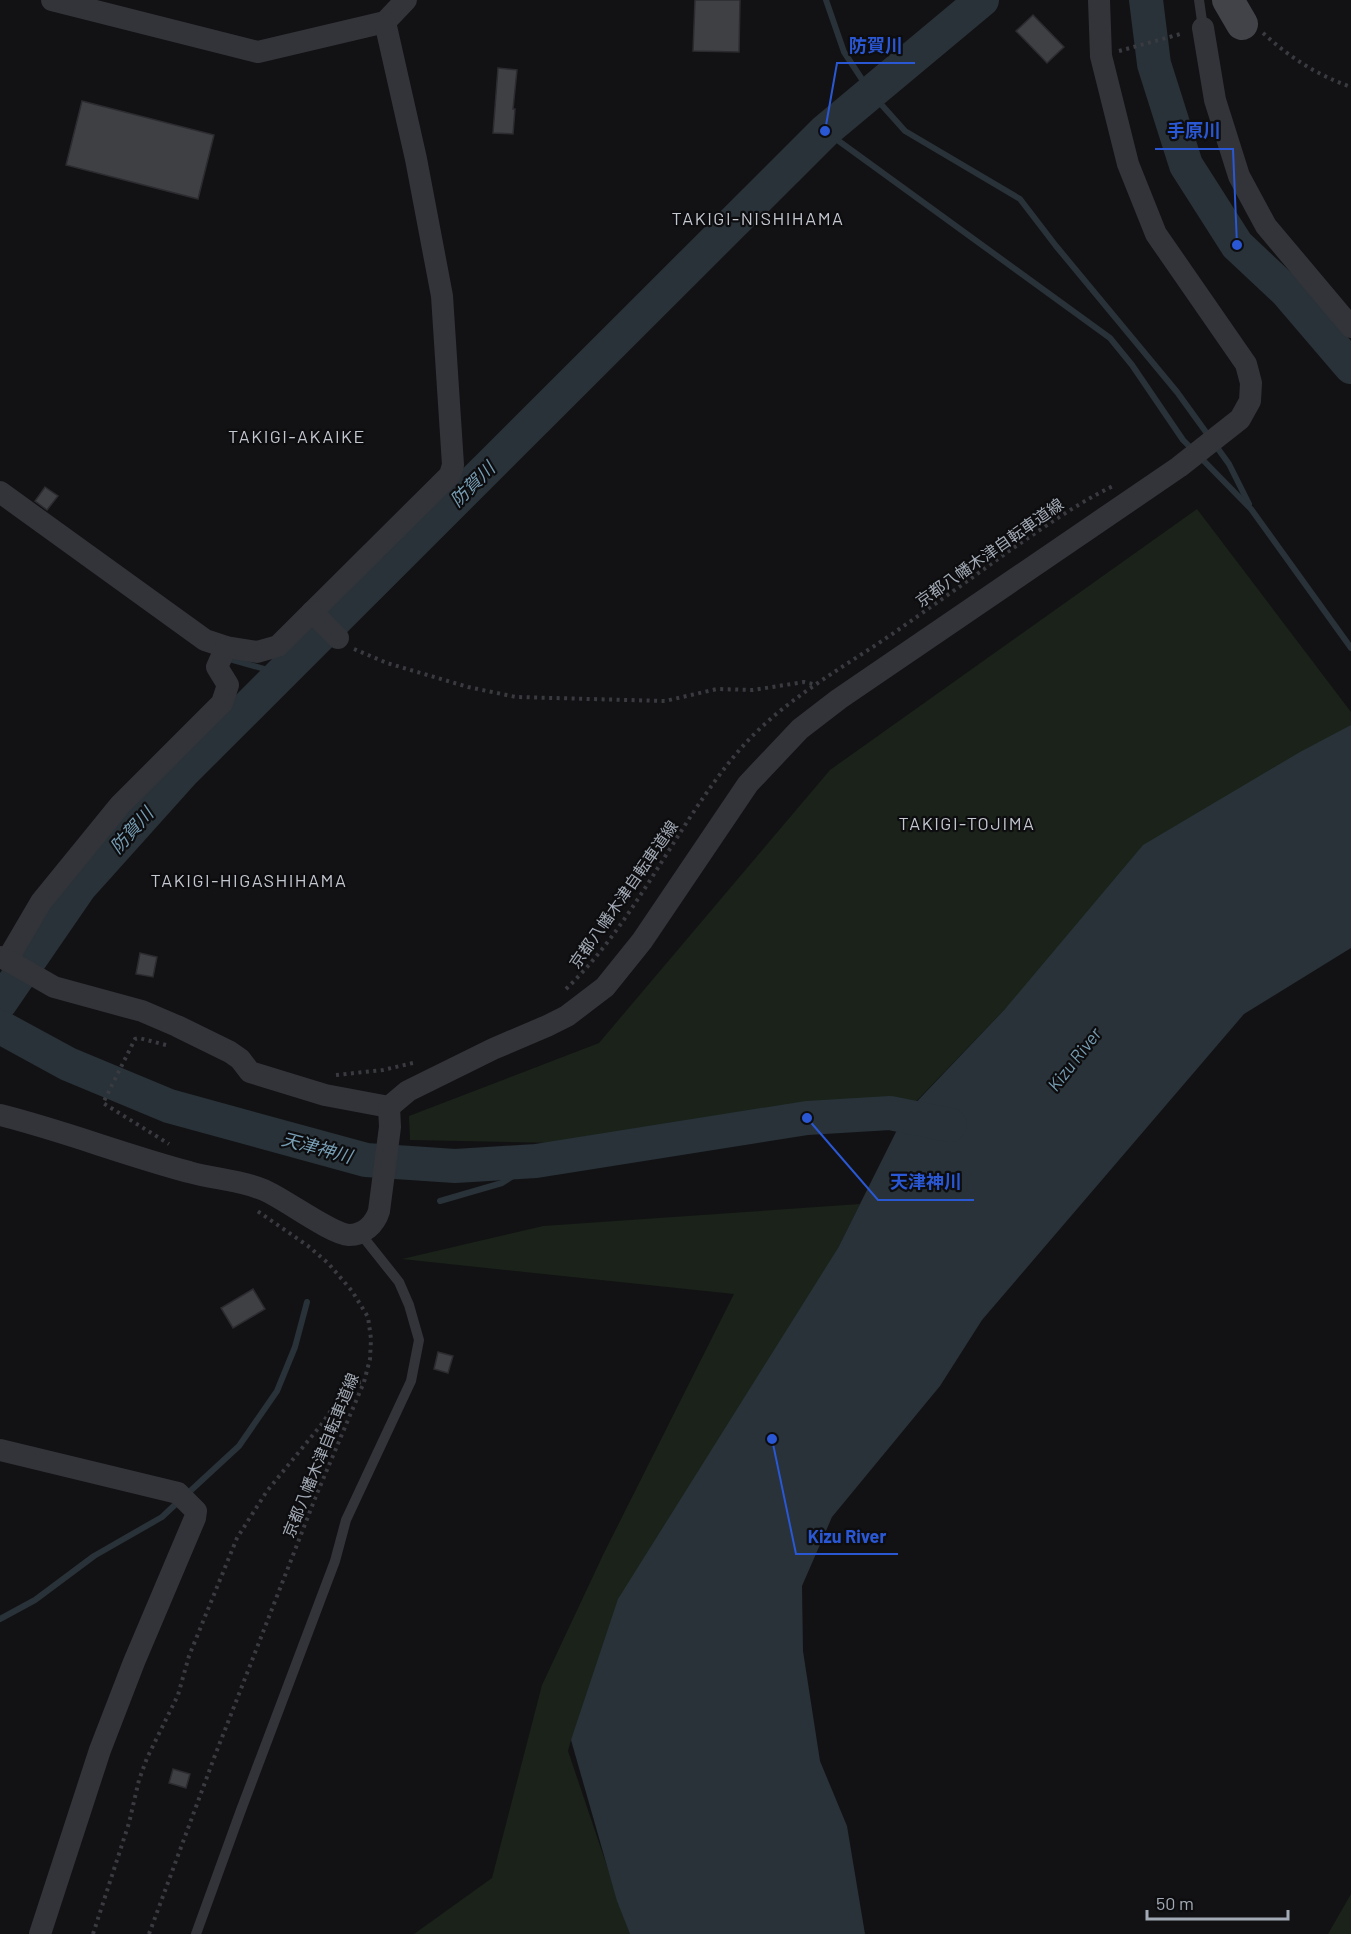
<svg xmlns="http://www.w3.org/2000/svg" width="1351" height="1934" viewBox="0 0 1351 1934" font-family="Barlow,'Noto Sans JP',sans-serif">
  <style>
    .green { fill: #1a221a }
    .water { fill: #283238 }
    .lines { fill: none; stroke-linecap: round; stroke-linejoin: round }
    .stream { stroke: #283238; stroke-width: 6 }
    .river { stroke: #283238; stroke-width: 34 }
    .building { fill: #3e4044; stroke: #2c2c30; stroke-width: 1.5 }
    .path { stroke: #393b40; stroke-width: 4; stroke-dasharray: 3 4.5; stroke-linecap: butt }
    .service { stroke: #333439; stroke-width: 10 }
    .minor { stroke: #333439; stroke-width: 22 }
    .secondary { stroke: #414349; stroke-width: 32 }
    .labels { text-anchor: middle; dominant-baseline: central; stroke-width: 4.5; stroke-linejoin: round; paint-order: stroke }
    .street-label { font-size: 16px; fill: #a2aab5; stroke: #0d0d0f }
    .neighbourhood-label { font-size: 18px; letter-spacing: 1.5px; fill: #c4c8d1; stroke: #0d0d0f }
    .water-label { font-size: 18px; font-style: italic; fill: #769db3; stroke: #0d0d0f }
    .leader { fill: none; stroke: #2a57d4; stroke-width: 2 }
    .callout-dot { fill: #2a57d4; stroke: #0d0d0f; stroke-width: 2 }
    .callout-label { font-size: 18px; text-anchor: middle; font-weight: bold; fill: #2a57d4; stroke: #0d0d0f; stroke-width: 4.5; stroke-linejoin: round; paint-order: stroke }
  </style>
  <rect width="100%" height="100%" fill="#121214"/>
  <g class="green">
    <polygon points="1197,509 1351,712 1351,725 1005,1009 903,1115 807,1118 555,1143 410,1140 409,1116 599,1043 830,770"/>
    <polygon points="860,1204 838,1248 571,1740 568,1751 630,1934 414,1934 492,1878 542,1685 603,1555 734,1294 402,1259 543,1226"/>
    <polygon points="1351,1894 1351,1934 1328,1934"/>
  </g>
  <polygon class="water" points="1351,725 1351,948 1244,1014 982,1320 940,1386 832,1517 802,1586 803,1651 820,1761 847,1826 865,1934 630,1934 617,1901 571,1740 618,1599 838,1248 905,1114 1005,1009 1143,845 1300,752"/>
  <g class="lines">
    <g class="stream">
      <polyline points="826,0 844,52 871,93 905,131 1020,199 1056,246 1177,392 1229,464 1249,504"/>
      <polyline points="825,131 1110,338 1132,365 1183,440 1193,450"/>
      <polyline points="1200,457 1251,509 1351,648"/>
      <polyline points="226,658 282,674"/>
      <polyline points="440,1201 502,1183 536,1161"/>
      <polyline points="187,1494 239,1446 277,1391 295,1347 307,1302"/>
      <polyline points="0,1619 35,1600 94,1556 162,1517 179,1501"/>
    </g>
    <g class="river">
      <polyline points="1146,0 1154,64 1186,165 1237,245 1286,291 1351,367"/>
      <polyline points="0,1003 79,888 184,771 825,131 982,0"/>
      <polyline points="0,1027 68,1064 169,1106 366,1160 455,1166 536,1161 807,1118 890,1113 950,1125"/>
    </g>
  </g>
  <g class="building">
    <polygon points="695,0 740,0 739,52 693,51"/>
    <polygon points="1033,15 1064,47 1047,63 1016,31"/>
    <polygon points="498,68 517,70 513,109 515,109 513,134 493,133"/>
    <polygon points="82,101 214,135 198,199 66,165"/>
    <polygon points="45,487 58,496 47,510 35,501"/>
    <polygon points="140,953 157,957 153,977 136,974"/>
    <polygon points="253,1289 265,1309 233,1328 221,1308"/>
    <polygon points="438,1352 453,1356 448,1373 434,1369"/>
    <polygon points="173,1769 190,1774 186,1788 169,1783"/>
  </g>
  <g class="lines">
    <g class="path">
      <path d="M1263,33C1289,57 1317,75 1351,87"/>
      <polyline points="1119,51 1184,33"/>
      <polyline points="354,649 387,663 468,687 516,697 665,701 717,689 753,690 804,682 813,684"/>
      <path d="M566,989C635,923 675,827 736,754C781,700 842,669 898,630C935,604 972,578 1009,551C1043,528 1076,504 1113,486"/>
      <polyline points="166,1045 139,1038 135,1039 103,1103 169,1144"/>
      <polyline points="336,1075 383,1070 417,1062"/>
      <polyline points="93,1934 129,1823 139,1780 147,1758 178,1695 189,1656 237,1538 267,1491 321,1425 350,1383 364,1382"/>
      <polyline points="149,1934 214,1758 316,1496 364,1382 370,1359 371,1339 368,1317 352,1291 328,1263 308,1246 256,1210"/>
    </g>
    <g class="service">
      <polyline points="1199,0 1203,28"/>
      <polyline points="196,1934 241,1810 335,1561 346,1520 411,1381 419,1340 409,1305 399,1282 360,1233"/>
    </g>
    <g class="minor">
      <polyline points="52,0 258,52 385,22 406,0"/>
      <polyline points="1203,28 1215,100 1239,176 1266,226 1351,327"/>
      <polyline points="0,492 205,640 226,647 257,652 278,646 450,475 453,465 442,296 416,159 385,22"/>
      <polyline points="312,612 338,638"/>
      <polyline points="0,957 7,960 41,902 120,805 222,703 228,685 217,667 226,647"/>
      <polyline points="7,960 54,987 142,1011 177,1026 230,1052 240,1059 250,1072 325,1095 389,1107 408,1091 493,1049 547,1026 567,1016 605,987 642,941 748,784 800,729 839,699 1179,467 1240,419 1250,401 1251,383 1246,364 1156,234 1128,164 1101,56 1099,0"/>
      <path d="M0,1115C64,1131 125,1155 189,1172C213,1179 241,1180 264,1190C285,1199 331,1234 349,1235C364,1235 375,1224 379,1211L390,1127L389,1107"/>
      <polyline points="0,1450 178,1493 196,1511 195,1518 134,1662 100,1750 40,1934"/>
    </g>
    <polyline class="secondary" points="1228,0 1242,24"/>
  </g>
  <g class="labels">
    <g class="street-label">
      <text transform="translate(989 552) rotate(-35)">京都八幡木津自転車道線</text>
      <text transform="translate(623 894) rotate(-55)">京都八幡木津自転車道線</text>
      <text transform="translate(320 1455) rotate(-68)">京都八幡木津自転車道線</text>
    </g>
    <g class="neighbourhood-label">
      <text x="758" y="218">TAKIGI-NISHIHAMA</text>
      <text x="297" y="436">TAKIGI-AKAIKE</text>
      <text x="967" y="823">TAKIGI-TOJIMA</text>
      <text x="249" y="880">TAKIGI-HIGASHIHAMA</text>
    </g>
    <g class="water-label">
      <text transform="translate(472 484) rotate(-45)">防賀川</text>
      <text transform="translate(131 830) rotate(-48)">防賀川</text>
      <text transform="translate(1074 1059) rotate(-52)">Kizu River</text>
      <text transform="translate(317 1147) rotate(15)">天津神川</text>
    </g>
  </g>
  <path class="leader" d="M825 131L837 63H915M1237 245L1233 149H1155M807 1118L878 1200H974M772 1439L796 1554H898"/>
  <g class="callout-dot">
    <circle cx="825" cy="131" r="6"/>
    <circle cx="1237" cy="245" r="6"/>
    <circle cx="807" cy="1118" r="6"/>
    <circle cx="772" cy="1439" r="6"/>
  </g>
  <g class="callout-label">
    <text x="876" y="52">防賀川</text>
    <text x="1194" y="137">手原川</text>
    <text x="926" y="1188">天津神川</text>
    <text x="847" y="1543">Kizu River</text>
  </g>
  <path d="M1147 1910v9h141v-9" fill="none" stroke="#a2aab5" stroke-width="3"/>
  <text x="1156" y="1910" font-size="18" fill="#a2aab5" stroke="#0d0d0f" stroke-width="4.5" paint-order="stroke">50 m</text>
</svg>
